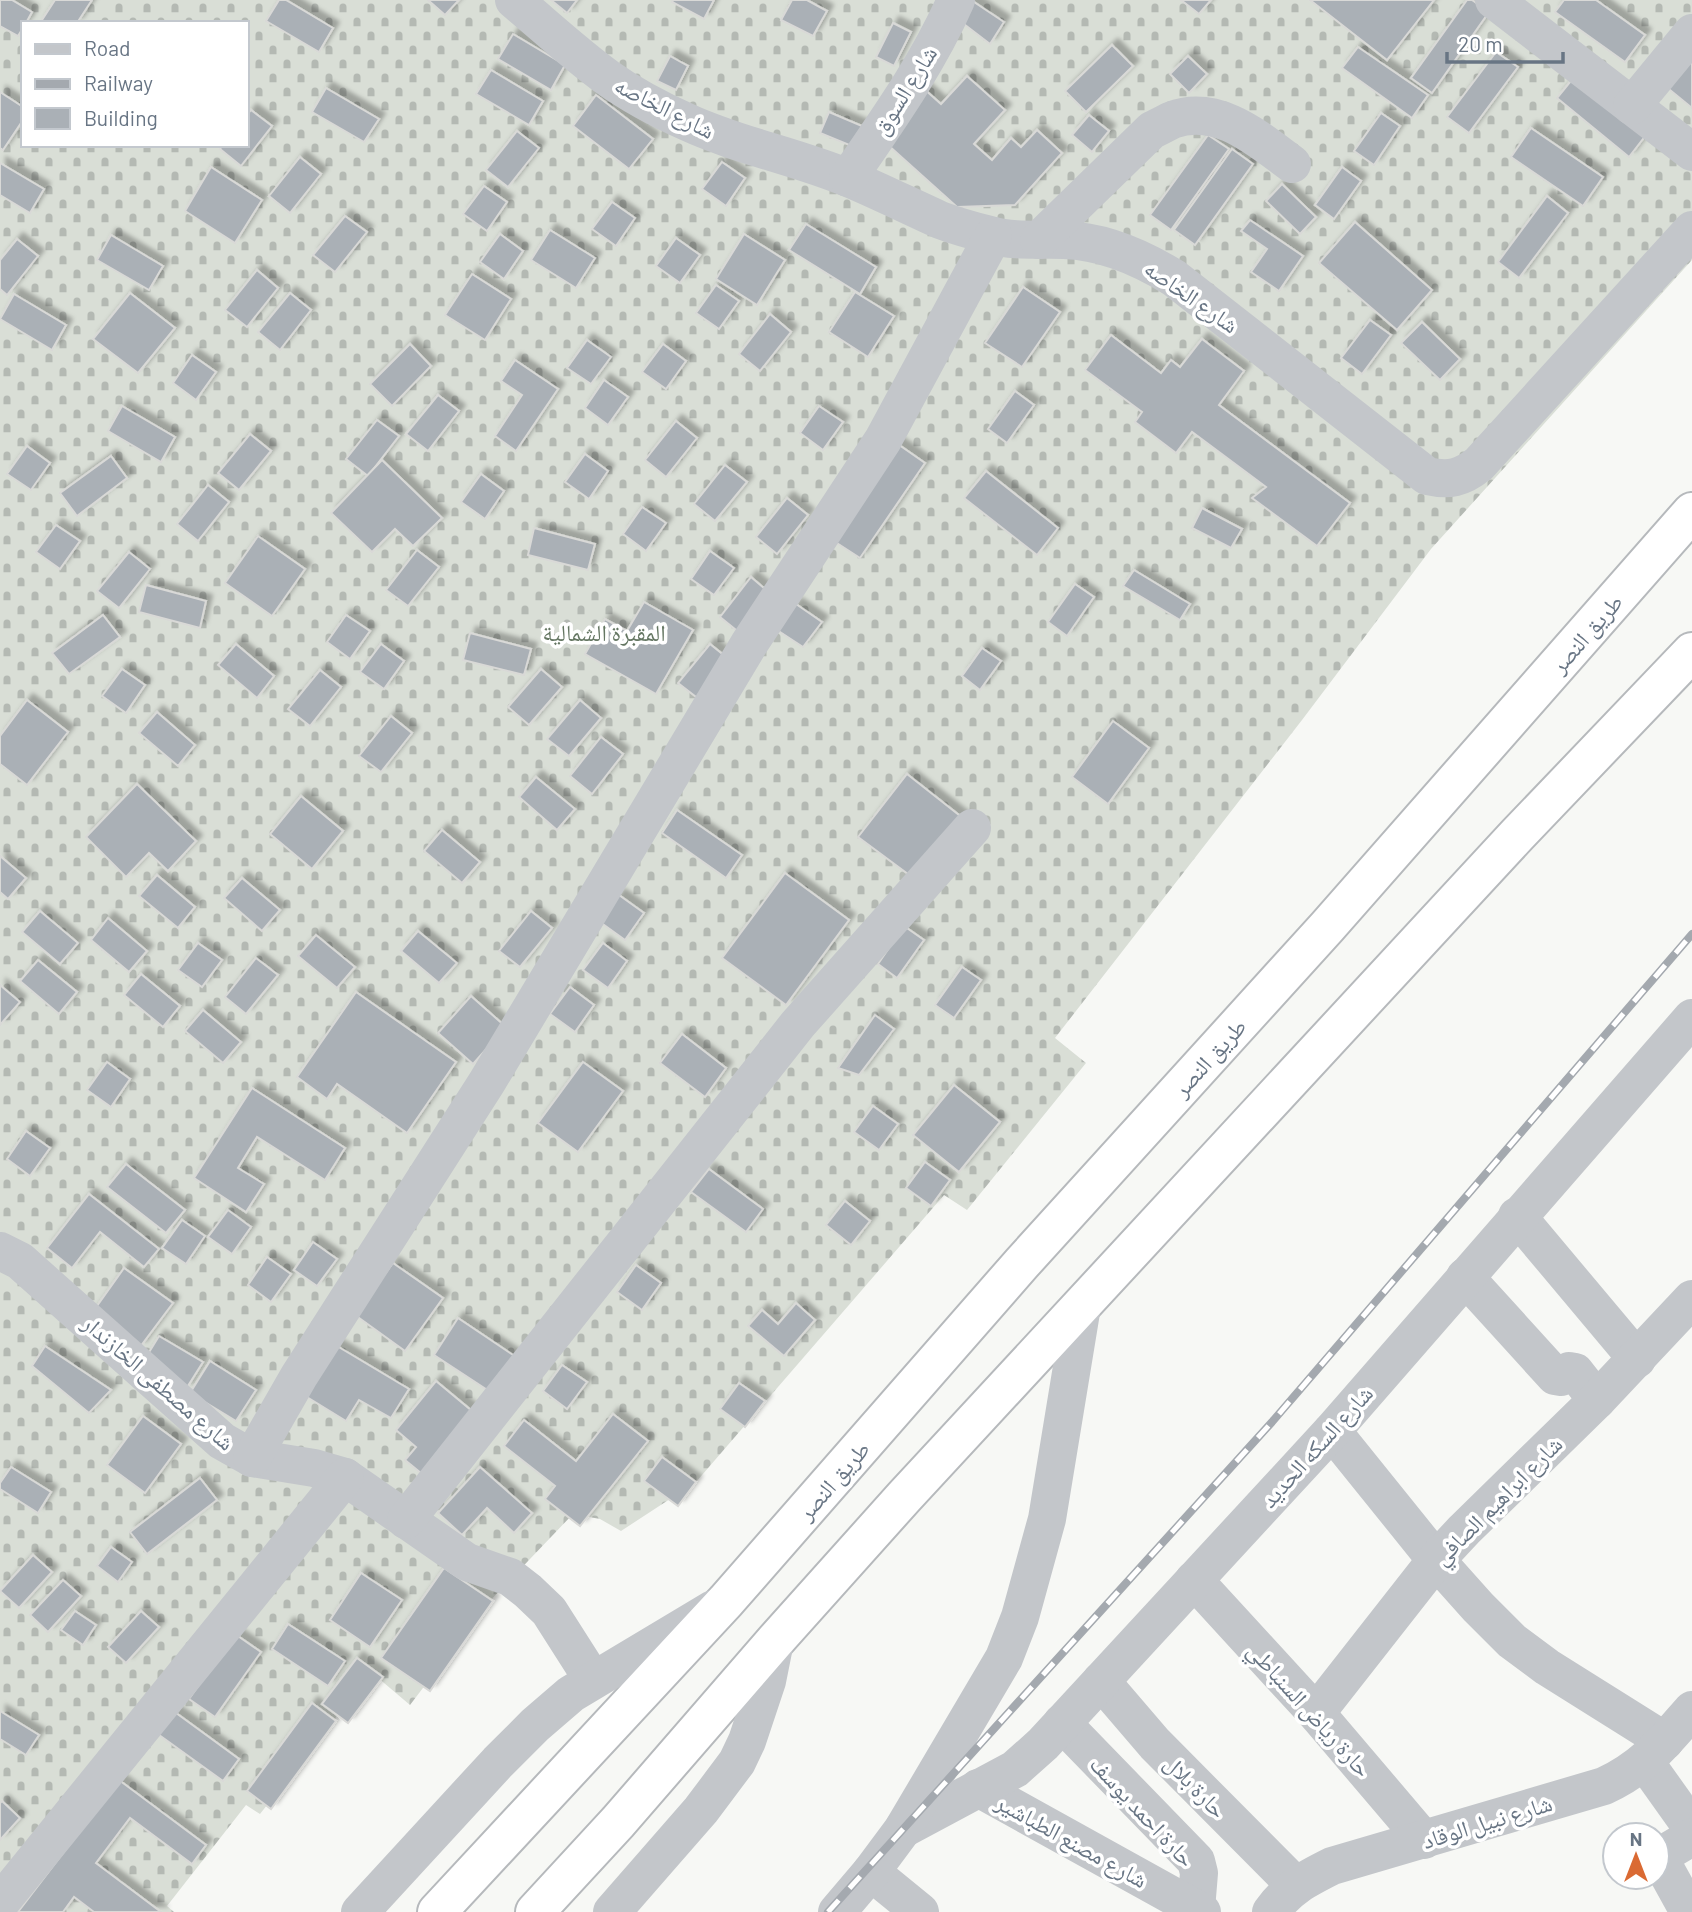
<svg xmlns="http://www.w3.org/2000/svg" width="1692" height="1912" viewBox="0 0 1692 1912" font-family="Barlow,'Noto Naskh Arabic',sans-serif">
  <style>
    .cemetery { fill: url(#cemetery-stones); fill-rule: evenodd }
    .building { fill: #aab0b6; stroke: #d9d9d7; stroke-width: 2; filter: url(#shadow) }
    .lines { fill: none; stroke-linecap: round; stroke-linejoin: round }
    .highway-casing { stroke: #b6b9bc; stroke-width: 42 }
    .minor { stroke: #c3c6ca; stroke-width: 38 }
    .highway { stroke: #fff; stroke-width: 38 }
    .rail-casing { stroke: #a4a9af; stroke-width: 8 }
    .rail { stroke: #fff; stroke-width: 5; stroke-dasharray: 16; stroke-linecap: butt }
    .labels { text-anchor: middle; dominant-baseline: central; stroke-width: 7; stroke-linejoin: round; paint-order: stroke }
    .street-label { font-size: 23px; fill: #687584; stroke: #fff }
    .park-label { font-size: 23px; fill: #657763; stroke: #fff }
  </style>
  <defs>
    <pattern id="cemetery-stones" width="16" height="16" patternUnits="userSpaceOnUse" patternTransform="scale(1.75)"><rect width="16" height="16" fill="#d9ded6"/><path d="M2 7V4a2 2 0 0 1 4 0v3zM10 15v-3a2 2 0 0 1 4 0v3z" fill="#b4b9b3"/></pattern>
    <filter id="shadow"><feDropShadow dx="6" dy="-6" stdDeviation="2" flood-color="#0004"/></filter>
  </defs>
  <rect width="100%" height="100%" fill="#f7f8f5"/>
  <path class="cemetery" d="M0,0H1692V260L1431,549L1302,720L1055,1038L1086,1063L967,1210L944,1195L696,1482L621,1531L600,1519L573,1514L486,1605L410,1705L377,1677L337,1716L260,1814L246,1805L167,1906L174,1912H0ZM23,23H247V145H23Z"/>
  <g class="building">
    <polygon points="0,0 12,0 32,12 26,23 23,23 23,28 18,36 0,26"/>
    <polygon points="55,0 92,0 77,23 40,23"/>
    <polygon points="279,0 286,0 333,28 319,52 266,21"/>
    <polygon points="428,0 459,0 445,15"/>
    <polygon points="551,0 577,0 567,13"/>
    <polygon points="673,0 714,0 704,19 672,2"/>
    <polygon points="792,0 807,0 827,11 813,36 781,20"/>
    <polygon points="971,0 1004,22 990,44 956,18"/>
    <polygon points="1181,0 1211,0 1199,14"/>
    <polygon points="1310,0 1434,0 1387,60"/>
    <polygon points="1467,0 1472,0 1489,12 1432,93 1411,78"/>
    <polygon points="1564,0 1596,0 1645,35 1625,62 1555,12"/>
    <polygon points="893,23 911,32 894,66 876,57"/>
    <polygon points="513,34 565,65 551,90 498,59"/>
    <polygon points="1112,45 1133,66 1086,112 1065,91"/>
    <polygon points="1358,47 1428,95 1412,118 1342,68"/>
    <polygon points="1692,51 1692,108 1659,81"/>
    <polygon points="1496,52 1518,67 1469,133 1447,117"/>
    <polygon points="670,56 688,66 676,90 657,81"/>
    <polygon points="1188,56 1207,74 1189,93 1170,74"/>
    <polygon points="491,70 543,101 529,125 476,94"/>
    <polygon points="967,76 1005,110 974,144 992,160 1011,138 1021,147 1037,130 1062,153 1015,205 957,207 878,136 922,87 941,104"/>
    <polygon points="1574,77 1646,135 1629,157 1557,98"/>
    <polygon points="326,88 379,119 364,142 312,112"/>
    <polygon points="0,92 23,107 23,120 3,150 0,148"/>
    <polygon points="596,95 653,139 629,169 573,126"/>
    <polygon points="251,110 272,126 241,166 220,149 223,145 247,145 247,115"/>
    <polygon points="829,112 862,126 854,147 820,133"/>
    <polygon points="1381,113 1400,126 1374,165 1354,151"/>
    <polygon points="1089,115 1109,131 1092,152 1072,135"/>
    <polygon points="1531,128 1603,177 1583,206 1511,157"/>
    <polygon points="517,131 539,148 508,187 486,170"/>
    <polygon points="1208,135 1229,149 1171,230 1150,215"/>
    <polygon points="1232,149 1253,164 1195,245 1174,230"/>
    <polygon points="300,157 321,174 290,213 269,196"/>
    <polygon points="722,162 745,178 726,206 702,189"/>
    <polygon points="0,163 44,189 30,213 0,195"/>
    <polygon points="211,167 262,200 235,243 185,211"/>
    <polygon points="1342,167 1361,181 1334,219 1315,205"/>
    <polygon points="1282,184 1316,217 1300,234 1266,201"/>
    <polygon points="484,186 507,202 487,231 463,214"/>
    <polygon points="1547,196 1568,213 1519,278 1498,262"/>
    <polygon points="612,202 635,218 616,246 592,229"/>
    <polygon points="345,216 367,232 335,272 313,255"/>
    <polygon points="1250,220 1303,256 1279,291 1251,272 1267,249 1241,231"/>
    <polygon points="1355,222 1432,290 1397,330 1319,263"/>
    <polygon points="806,224 876,267 860,294 789,250"/>
    <polygon points="550,230 595,258 576,288 531,260"/>
    <polygon points="500,234 523,251 504,279 480,262"/>
    <polygon points="744,234 785,260 757,305 716,279"/>
    <polygon points="111,235 163,266 149,290 97,260"/>
    <polygon points="676,238 700,255 680,283 656,266"/>
    <polygon points="17,239 38,256 7,295 0,289 0,260"/>
    <polygon points="257,270 278,288 247,327 225,310"/>
    <polygon points="472,274 511,299 485,340 445,315"/>
    <polygon points="716,285 739,301 719,329 696,313"/>
    <polygon points="1023,287 1060,312 1022,367 985,343"/>
    <polygon points="855,292 894,316 868,357 829,332"/>
    <polygon points="130,293 175,328 138,373 93,339"/>
    <polygon points="290,293 311,310 280,350 258,332"/>
    <polygon points="14,294 66,325 52,350 0,319"/>
    <polygon points="770,314 791,332 760,371 739,354"/>
    <polygon points="1370,320 1391,335 1362,374 1341,358"/>
    <polygon points="1422,322 1460,359 1440,380 1401,343"/>
    <polygon points="1111,335 1161,373 1171,360 1180,367 1202,339 1244,371 1219,405 1350,503 1317,546 1252,498 1266,487 1192,432 1176,453 1135,422 1142,412 1085,370"/>
    <polygon points="587,340 611,357 591,384 567,368"/>
    <polygon points="410,344 431,366 392,406 370,384"/>
    <polygon points="663,344 686,361 666,389 642,372"/>
    <polygon points="192,355 216,372 196,400 173,383"/>
    <polygon points="515,360 558,389 516,451 495,436 522,395 501,381"/>
    <polygon points="604,380 628,397 608,425 585,408"/>
    <polygon points="1015,391 1034,405 1007,443 988,429"/>
    <polygon points="438,395 459,411 428,451 406,434"/>
    <polygon points="122,406 175,437 161,462 108,431"/>
    <polygon points="819,406 843,422 823,450 800,433"/>
    <polygon points="377,420 399,436 368,476 346,459"/>
    <polygon points="676,421 697,438 666,477 645,460"/>
    <polygon points="250,434 271,451 239,490 218,473"/>
    <polygon points="892,440 925,463 860,558 826,536"/>
    <polygon points="27,446 50,463 31,490 7,474"/>
    <polygon points="585,454 608,471 589,499 565,482"/>
    <polygon points="111,456 127,478 77,516 60,493"/>
    <polygon points="382,460 442,518 413,546 395,529 372,552 331,513"/>
    <polygon points="725,465 747,482 715,521 694,504"/>
    <polygon points="986,471 1058,528 1037,555 964,498"/>
    <polygon points="481,474 504,491 485,519 461,502"/>
    <polygon points="208,485 229,502 198,541 177,524"/>
    <polygon points="787,498 808,515 777,554 756,537"/>
    <polygon points="642,507 666,523 646,551 623,534"/>
    <polygon points="1202,508 1242,529 1231,548 1192,528"/>
    <polygon points="56,525 80,541 60,569 36,552"/>
    <polygon points="534,528 595,544 588,570 528,555"/>
    <polygon points="258,536 305,569 272,616 225,583"/>
    <polygon points="417,550 439,567 408,606 386,590"/>
    <polygon points="710,551 734,568 714,595 691,579"/>
    <polygon points="129,552 150,569 119,608 97,591"/>
    <polygon points="1134,570 1190,604 1180,620 1123,586"/>
    <polygon points="751,577 772,595 741,634 720,617"/>
    <polygon points="1075,584 1094,597 1067,636 1048,622"/>
    <polygon points="146,585 206,601 200,628 139,612"/>
    <polygon points="644,602 693,630 656,694 585,654 605,619 627,631"/>
    <polygon points="796,604 822,622 803,647 777,630"/>
    <polygon points="103,615 120,637 69,674 52,653"/>
    <polygon points="346,615 370,631 350,659 327,642"/>
    <polygon points="470,633 531,649 524,675 463,660"/>
    <polygon points="236,644 274,676 257,698 218,665"/>
    <polygon points="381,644 404,661 384,689 360,672"/>
    <polygon points="710,644 731,661 700,700 678,683"/>
    <polygon points="982,648 1001,661 980,690 962,676"/>
    <polygon points="122,669 145,685 126,713 102,696"/>
    <polygon points="541,669 562,687 529,725 508,707"/>
    <polygon points="320,670 341,687 310,726 288,709"/>
    <polygon points="27,700 68,732 27,785 0,764 0,736"/>
    <polygon points="580,700 601,718 569,756 547,739"/>
    <polygon points="157,712 195,745 178,766 139,733"/>
    <polygon points="391,716 412,733 381,772 359,756"/>
    <polygon points="1113,721 1149,748 1108,804 1072,777"/>
    <polygon points="601,737 623,754 592,794 570,776"/>
    <polygon points="907,774 964,819 916,880 858,837"/>
    <polygon points="536,777 575,809 557,830 519,797"/>
    <polygon points="137,784 196,841 168,871 149,853 126,877 86,837"/>
    <polygon points="301,796 343,831 312,869 270,834"/>
    <polygon points="677,810 742,855 726,878 662,833"/>
    <polygon points="442,830 480,862 462,883 424,851"/>
    <polygon points="0,856 26,878 8,899 0,892"/>
    <polygon points="785,873 849,920 786,1005 722,958"/>
    <polygon points="157,875 195,907 178,928 139,896"/>
    <polygon points="242,878 280,910 262,931 224,898"/>
    <polygon points="619,895 644,913 625,940 600,922"/>
    <polygon points="40,911 78,943 60,964 22,932"/>
    <polygon points="531,911 552,928 520,967 499,951"/>
    <polygon points="108,918 147,951 129,972 91,940"/>
    <polygon points="904,926 924,940 897,978 878,964"/>
    <polygon points="418,931 457,963 439,983 401,951"/>
    <polygon points="316,935 355,967 337,988 298,956"/>
    <polygon points="198,943 222,960 202,987 178,970"/>
    <polygon points="603,943 627,961 608,988 583,970"/>
    <polygon points="256,958 278,975 246,1014 225,997"/>
    <polygon points="38,960 77,992 59,1014 20,981"/>
    <polygon points="962,967 981,980 954,1018 935,1005"/>
    <polygon points="141,974 180,1006 163,1027 124,995"/>
    <polygon points="0,985 20,1002 0,1025"/>
    <polygon points="570,987 594,1005 575,1032 550,1014"/>
    <polygon points="356,992 456,1062 407,1133 337,1084 327,1099 297,1077"/>
    <polygon points="471,996 506,1027 473,1064 438,1033"/>
    <polygon points="203,1010 241,1042 223,1063 185,1031"/>
    <polygon points="875,1015 894,1029 859,1075 838,1068"/>
    <polygon points="682,1034 726,1068 705,1097 660,1063"/>
    <polygon points="107,1062 130,1079 111,1107 87,1090"/>
    <polygon points="583,1062 623,1091 578,1152 538,1123"/>
    <polygon points="954,1085 1000,1122 959,1172 913,1135"/>
    <polygon points="252,1088 345,1148 325,1180 257,1137 238,1168 264,1184 246,1212 194,1178"/>
    <polygon points="873,1106 898,1124 879,1150 854,1132"/>
    <polygon points="26,1131 50,1148 30,1176 7,1159"/>
    <polygon points="925,1162 950,1180 931,1206 906,1188"/>
    <polygon points="126,1164 185,1210 166,1233 107,1187"/>
    <polygon points="709,1169 763,1209 746,1232 691,1192"/>
    <polygon points="89,1194 159,1249 144,1267 100,1232 72,1268 47,1248"/>
    <polygon points="845,1201 870,1221 851,1245 826,1225"/>
    <polygon points="228,1210 251,1227 232,1254 208,1237"/>
    <polygon points="182,1220 205,1236 186,1264 162,1248"/>
    <polygon points="313,1242 337,1259 317,1286 294,1270"/>
    <polygon points="267,1257 291,1274 271,1302 248,1285"/>
    <polygon points="393,1263 443,1298 405,1351 355,1315"/>
    <polygon points="636,1265 661,1283 642,1310 617,1292"/>
    <polygon points="124,1268 173,1303 140,1347 92,1313"/>
    <polygon points="796,1303 815,1320 784,1356 748,1326 762,1310 778,1324"/>
    <polygon points="458,1318 519,1359 495,1395 434,1355"/>
    <polygon points="159,1336 203,1362 186,1389 143,1362"/>
    <polygon points="332,1343 409,1389 391,1418 359,1400 346,1421 302,1394"/>
    <polygon points="45,1346 111,1390 89,1413 32,1366"/>
    <polygon points="210,1361 256,1390 236,1421 190,1393"/>
    <polygon points="562,1365 587,1382 567,1409 543,1391"/>
    <polygon points="436,1381 478,1416 427,1478 405,1460 416,1447 396,1430"/>
    <polygon points="739,1383 765,1401 745,1427 720,1409"/>
    <polygon points="613,1414 648,1441 580,1526 545,1499 555,1486 504,1446 524,1420 576,1461"/>
    <polygon points="143,1416 181,1444 145,1493 107,1465"/>
    <polygon points="662,1457 696,1482 678,1506 644,1481"/>
    <polygon points="11,1467 51,1492 38,1513 0,1489 0,1483"/>
    <polygon points="480,1467 532,1513 514,1533 487,1508 462,1535 438,1513"/>
    <polygon points="200,1478 217,1500 147,1554 130,1532"/>
    <polygon points="111,1547 132,1562 118,1582 97,1566"/>
    <polygon points="33,1555 52,1572 19,1608 0,1591"/>
    <polygon points="444,1568 493,1601 430,1691 381,1658"/>
    <polygon points="361,1573 402,1600 370,1647 330,1620"/>
    <polygon points="63,1580 81,1596 48,1632 30,1615"/>
    <polygon points="75,1611 96,1625 83,1645 61,1630"/>
    <polygon points="141,1611 159,1627 126,1663 108,1647"/>
    <polygon points="288,1624 345,1661 328,1686 272,1649"/>
    <polygon points="235,1634 261,1652 215,1717 189,1699"/>
    <polygon points="357,1658 383,1677 348,1723 322,1704"/>
    <polygon points="312,1703 336,1721 271,1809 247,1791"/>
    <polygon points="172,1710 239,1759 223,1781 155,1732"/>
    <polygon points="0,1711 39,1735 26,1755 0,1739"/>
    <polygon points="119,1780 206,1845 192,1864 130,1818 96,1863 161,1912 94,1912 74,1897 63,1912 18,1912"/>
    <polygon points="2,1801 20,1818 0,1840 0,1803"/>
  </g>
  <g class="lines">
    <defs>
      <g id="highway">
        <polyline points="437,1912 726,1601 1022,1263 1327,927 1692,512"/>
        <polyline points="535,1912 618,1822 775,1641 904,1497 1517,835 1692,652"/>
      </g>
    </defs>
    <use href="#highway" class="highway-casing"/>
    <g class="minor">
      <path d="M514,0C545,26 575,54 608,78C633,96 660,110 687,122C739,146 795,156 848,178C879,191 909,206 940,220C956,226 974,231 990,235C1014,242 1040,239 1064,240C1104,241 1140,257 1174,278L1427,476C1449,481 1462,478 1479,464L1692,230"/>
      <polyline points="1494,0 1692,152"/>
      <polyline points="1632,106 1692,33"/>
      <path d="M848,178C887,121 928,64 956,0"/>
      <path d="M1039,240L1152,130C1159,127 1166,123 1172,120C1218,103 1258,139 1292,164"/>
      <polyline points="1517,1216 1637,1359"/>
      <polyline points="0,1251 20,1261 222,1441 252,1458 314,1468 345,1477 467,1562 510,1577 528,1591 549,1611 593,1680"/>
      <polyline points="1465,1277 1555,1376 1561,1377 1569,1371 1575,1372 1597,1400"/>
      <polyline points="1332,1431 1436,1560 1478,1607 1512,1641 1547,1667 1665,1741"/>
      <polyline points="252,1458 299,1376 487,1082 749,644 883,440 993,236"/>
      <polyline points="406,1520 798,1024 972,828"/>
      <polyline points="1194,1580 1316,1713 1424,1840"/>
      <polyline points="1101,1681 1155,1744 1296,1886"/>
      <polyline points="1316,1713 1436,1560 1464,1530 1597,1400 1692,1299"/>
      <polyline points="1062,1723 1196,1861 1199,1873 1196,1909"/>
      <polyline points="1645,1762 1692,1828"/>
      <polyline points="978,1788 1202,1912"/>
      <polyline points="903,1829 1015,1769 1043,1744 1332,1431 1692,1018"/>
      <polyline points="871,1872 920,1912"/>
      <polyline points="0,1903 345,1477"/>
      <polyline points="360,1912 498,1762 535,1725 571,1694 713,1609"/>
      <polyline points="612,1912 701,1810 737,1762 747,1741 767,1681 775,1641"/>
      <polyline points="837,1912 871,1872 903,1829 1004,1658 1020,1617 1047,1519 1082,1306"/>
      <path d="M1271,1912C1288,1888 1306,1879 1332,1866L1604,1786C1645,1767 1663,1743 1692,1710"/>
      <polyline points="1689,1912 1662,1863 1661,1858 1665,1853 1692,1837"/>
    </g>
    <use href="#highway" class="highway"/>
    <defs>
      <polyline id="rail" points="828,1912 1272,1422 1692,934"/>
    </defs>
    <use href="#rail" class="rail-casing"/>
    <use href="#rail" class="rail"/>
  </g>
  <g class="labels">
    <g class="street-label">
      <text transform="translate(904 90) rotate(-58)">شارع السوق</text>
      <text transform="translate(665 107) rotate(27)">شارع الخاصه</text>
      <text transform="translate(1192 296) rotate(35)">شارع الخاصه</text>
      <text transform="translate(1586 633) rotate(-49)">طريق النصر</text>
      <text transform="translate(1209 1057) rotate(-48)">طريق النصر</text>
      <text transform="translate(159 1382) rotate(41)">شارع مصطفى الخازندار</text>
      <text transform="translate(1316 1446) rotate(-48)">شارع السكه الحديد</text>
      <text transform="translate(833 1480) rotate(-49)">طريق النصر</text>
      <text transform="translate(1497 1500) rotate(-45)">شارع ابراهيم الصافي</text>
      <text transform="translate(1310 1709) rotate(48)">حارة رياض السنباطي</text>
      <text transform="translate(1196 1786) rotate(46)">حارة بلال</text>
      <text transform="translate(1143 1811) rotate(47)">حارة احمد يوسف</text>
      <text transform="translate(1487 1821) rotate(-17)">شارع نبيل الوقاد</text>
      <text transform="translate(1072 1840) rotate(29)">شارع مصنع الطباشير</text>
    </g>
    <g class="park-label">
      <text x="604" y="632">المقبرة الشمالية</text>
    </g>
  </g>
  <rect x="21" y="21" width="228" height="126" fill="#ffffff" stroke="#c3c8ce" stroke-width="2"/>
  <rect x="35" y="44" width="35" height="10" fill="#c3c6ca" stroke="#c3c8ce" stroke-width="2"/>
  <text x="84" y="56" font-size="21" fill="#687584">Road</text>
  <rect x="35" y="79" width="35" height="10" fill="#a4a9af" stroke="#c3c8ce" stroke-width="2"/>
  <text x="84" y="91" font-size="21" fill="#687584">Railway</text>
  <rect x="35" y="108" width="35" height="21" fill="#aab0b6" stroke="#c3c8ce" stroke-width="2"/>
  <text x="84" y="126" font-size="21" fill="#687584">Building</text>
  <g transform="translate(1636 1856)"><circle r="33" fill="#ffffff" stroke="#c3c8ce" stroke-width="2"/>
  <path d="M0-5L12 26L0 18L-12 26Z" fill="#da6a33"/>
  <text y="-10" font-size="19" font-weight="bold" text-anchor="middle" fill="#687584">N</text>
  </g>
  <path d="M1447 52v10h116v-10" fill="none" stroke="#687584" stroke-width="3.5"/>
  <text x="1458" y="52" font-size="21" fill="#687584" stroke="#ffffff" stroke-width="5" paint-order="stroke">20 m</text>
</svg>
